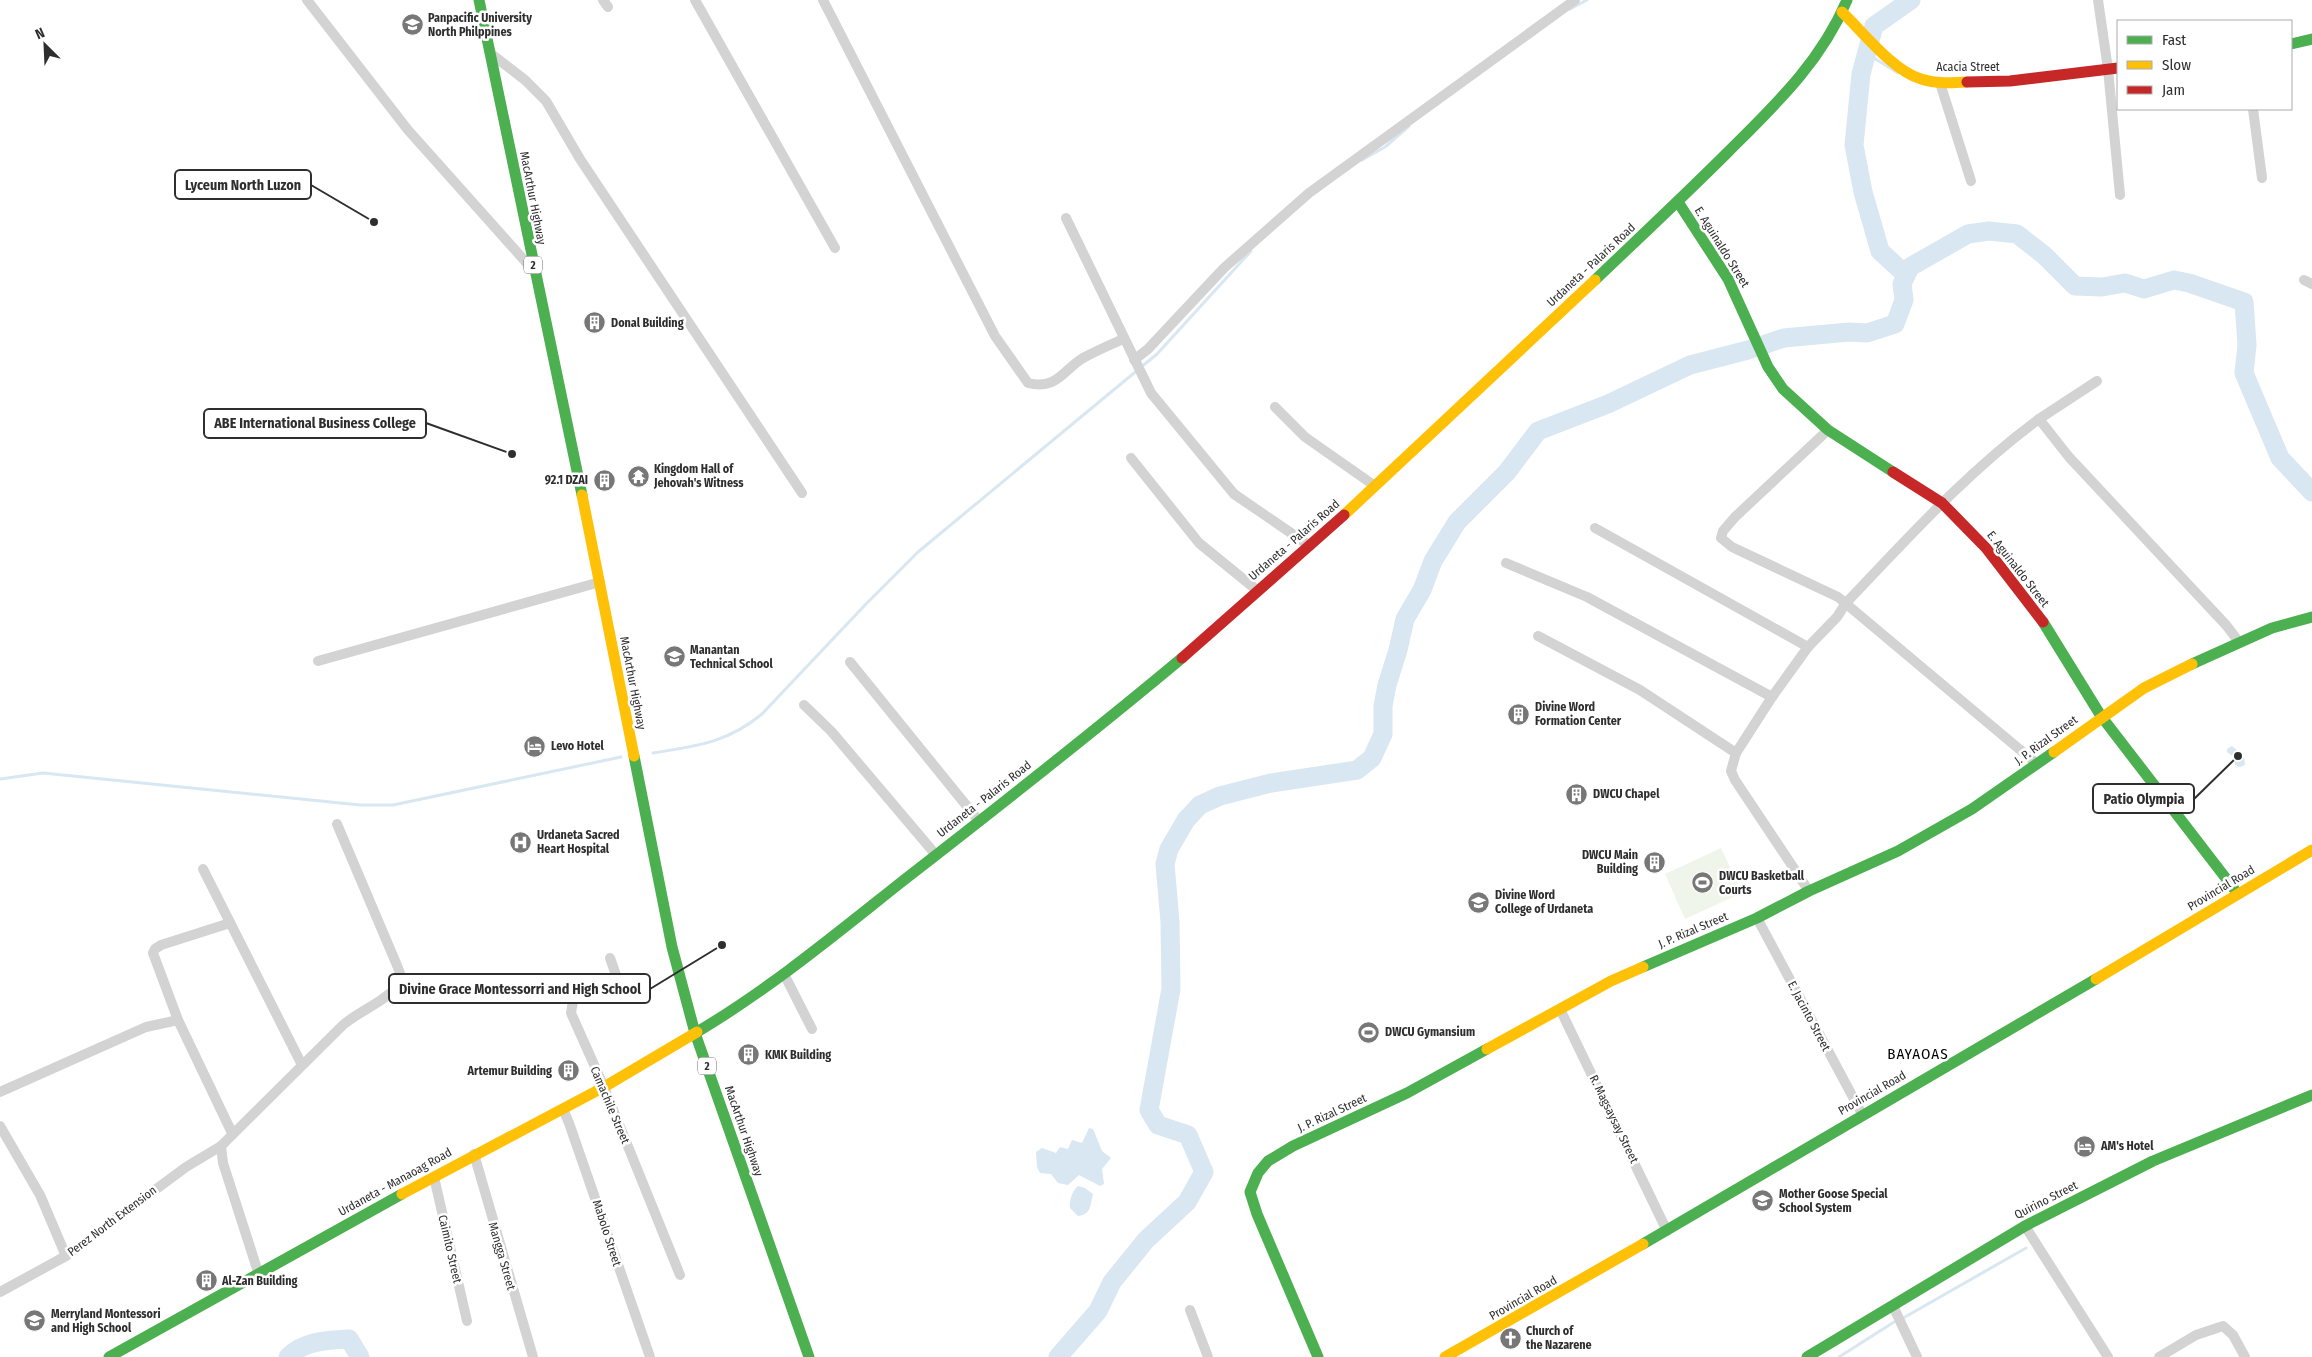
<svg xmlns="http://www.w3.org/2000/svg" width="2312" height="1357" viewBox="0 0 2312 1357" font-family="'Fira Sans Condensed',sans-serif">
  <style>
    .green { fill: #f0f5ec }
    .water { fill: #d8e7f1 }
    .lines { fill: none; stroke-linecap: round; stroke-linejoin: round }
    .stream { stroke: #d8e7f1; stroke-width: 3 }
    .river { stroke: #d8e7f1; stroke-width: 19 }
    .street { stroke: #d3d3d3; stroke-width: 10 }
    .fast { stroke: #4caf50; stroke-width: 11 }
    .slow { stroke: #ffc107; stroke-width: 11 }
    .jam { stroke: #c62828; stroke-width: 11 }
    .labels { text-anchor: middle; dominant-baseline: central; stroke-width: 5; stroke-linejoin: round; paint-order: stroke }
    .shield { fill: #fff; stroke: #6d6d6d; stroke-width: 1 }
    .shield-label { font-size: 11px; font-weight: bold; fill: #2e2e2e }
    .poi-label { font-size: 12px; font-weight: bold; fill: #2e2e2e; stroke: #fff; text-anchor: start }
    .street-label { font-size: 12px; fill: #2e2e2e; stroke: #fff }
    .quarter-label { font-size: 15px; letter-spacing: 1px; fill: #000; stroke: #fff }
    .leader { fill: none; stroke: #2e2e2e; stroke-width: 2 }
    .callout-dot { fill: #2e2e2e; stroke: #fff; stroke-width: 2 }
    .callout { fill: #fff; stroke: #2e2e2e; stroke-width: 2 }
    .callout-label { font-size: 14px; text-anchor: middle; font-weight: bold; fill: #2e2e2e }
  </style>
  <rect width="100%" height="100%" fill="#fff"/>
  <polygon class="green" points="1721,848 1742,893 1685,919 1665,874"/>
  <g class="water">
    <polygon points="2232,746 2244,756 2245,765 2240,767 2235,765 2234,757 2227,752 2227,749"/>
    <polygon points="1089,1128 1093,1129 1102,1151 1111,1158 1102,1169 1104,1184 1100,1186 1079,1175 1068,1185 1058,1183 1051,1174 1040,1173 1037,1167 1036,1152 1042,1148 1056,1153 1060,1147 1068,1149 1072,1140 1082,1143"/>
    <path d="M1078,1186L1085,1188L1093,1194C1090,1205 1092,1214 1078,1216L1070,1208C1069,1201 1072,1191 1078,1186Z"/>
  </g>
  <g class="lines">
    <g class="stream">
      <polyline points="1570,9 1587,0"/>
      <polyline points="1866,53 1898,73"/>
      <polyline points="1362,160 1385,147 1409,126"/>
      <path d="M653,753C697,746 727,743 762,714L865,605L918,552L1157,354L1251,251"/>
      <polyline points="0,779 43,773 360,805 393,805 621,757"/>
      <polyline points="1905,1317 2026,1248"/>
      <polyline points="1839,1357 1894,1322"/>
    </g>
    <g class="river">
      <polyline points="1906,275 1880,251 1863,192 1854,145 1861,74 1874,26 1911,0"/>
      <path d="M288,1357C303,1341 328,1340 349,1339L360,1357"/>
      <polyline points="1058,1357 1098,1311 1112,1282 1146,1240 1187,1202 1204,1172 1188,1135 1158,1125 1149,1110 1171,989 1170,922 1165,864 1169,849 1186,820 1200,805 1220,796 1271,783 1357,770 1372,758 1383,734 1383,706 1387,685 1398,650 1405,619 1422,590 1433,561 1457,522 1507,472 1538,431 1608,404 1690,365 1748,350 1784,338 1849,332 1867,333 1895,324 1904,300 1902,284 1910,267 1968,234 1989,231 2017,234 2044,255 2075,286 2102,287 2125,283 2144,289 2174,280 2189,283 2244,302 2247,345 2244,373 2280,458 2312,492"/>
    </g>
    <g class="street">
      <polyline points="307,0 408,130 533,270"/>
      <polyline points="603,0 608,7"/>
      <polyline points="695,0 835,248"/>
      <path d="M823,0L995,336L1028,383C1057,390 1062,371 1083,358C1096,351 1110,345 1123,339"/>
      <polyline points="2098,0 2108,69 2120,195"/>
      <polyline points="490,53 525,80 546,101 580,159 802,493"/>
      <polyline points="1940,83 1971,181"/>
      <polyline points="2253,109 2262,178"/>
      <polyline points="1066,218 1151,393 1234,494 1310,546"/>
      <polyline points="2304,280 2312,284"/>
      <polyline points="1134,360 1148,349 1224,268 1309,193 1575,0"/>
      <polyline points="1275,407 1305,437 1375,486"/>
      <polyline points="2039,419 2097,381"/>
      <polyline points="1828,430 1735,517 1723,531 1721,538 1732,547 1838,597 2037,764"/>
      <polyline points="1131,458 1199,543 1258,591"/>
      <polyline points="1595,528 1808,647"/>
      <polyline points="1506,563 1587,597 1772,697"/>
      <polyline points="1538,636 1640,690 1736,753"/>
      <polyline points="318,661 600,582"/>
      <polyline points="850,662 979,821"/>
      <polyline points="804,705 831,731 936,855"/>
      <polyline points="203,869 302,1065"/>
      <path d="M1809,891L1735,780L1731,771L1736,753L1772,697L1808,647L1837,617L1846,603C1908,538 1967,472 2039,419L2069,457L2226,625L2239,642"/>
      <polyline points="1757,918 1862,1114"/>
      <polyline points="230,923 161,945 155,949 153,953 178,1020 232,1133"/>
      <polyline points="610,958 616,975 605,986 573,1001 571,1013 604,1087 680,1275"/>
      <polyline points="784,974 812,1029"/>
      <polyline points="1560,1009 1667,1231"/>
      <polyline points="0,1092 146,1027 178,1020"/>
      <polyline points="563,1109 569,1123 650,1357"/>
      <polyline points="0,1126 40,1195 66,1256"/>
      <polyline points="221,1146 223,1163 259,1275"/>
      <polyline points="474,1154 533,1357"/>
      <polyline points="434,1177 467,1321"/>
      <polyline points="2025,1226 2108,1357"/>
      <path d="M0,1292L66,1256L186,1167L221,1146L343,1025C361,1010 384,1002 399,985L400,973L396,963L337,824"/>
      <polyline points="1893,1306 1917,1357"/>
      <polyline points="1190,1310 1208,1357"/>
      <polyline points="2159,1357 2196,1335 2223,1326 2233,1335 2245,1357"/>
    </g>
    <g class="fast">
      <polyline points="479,0 582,495"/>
      <polyline points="2291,44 2312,39"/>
      <polyline points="1678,202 1728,279 1768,367 1783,389 1828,430 1893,472"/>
      <path d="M1595,280C1640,237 1685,195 1729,151C1775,105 1821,62 1847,0"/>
      <polyline points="2043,622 2101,716 2238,894"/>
      <polyline points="2192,664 2272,628 2312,617"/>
      <polyline points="634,756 672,947 695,1033 809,1357"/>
      <polyline points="1643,967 1757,918 1809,891 1898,851 1972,809 2054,752"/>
      <path d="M697,1032C771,988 837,933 904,880C998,807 1091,734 1182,658"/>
      <polyline points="1643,1244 2096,979"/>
      <polyline points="109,1357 402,1194"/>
      <polyline points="1318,1357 1257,1214 1250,1192 1258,1173 1268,1161 1293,1146 1407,1093 1487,1049"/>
      <polyline points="1807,1357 2025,1226 2153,1161 2312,1095"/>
    </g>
    <g class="slow">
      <path d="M1842,12C1863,32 1893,71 1921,79C1936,84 1952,83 1967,82"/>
      <polyline points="582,495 634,756"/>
      <polyline points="1344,515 1595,280"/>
      <polyline points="2054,752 2144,688 2192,664"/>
      <polyline points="2096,979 2312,850"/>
      <polyline points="1487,1049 1611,981 1643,967"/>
      <polyline points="402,1194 604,1087 697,1032"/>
      <polyline points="1445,1357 1643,1244"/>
    </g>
    <g class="jam">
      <polyline points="1967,82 2010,81 2118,68"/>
      <polyline points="1893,472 1942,503 1986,548 2043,622"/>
      <polyline points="1182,658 1344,515"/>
    </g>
  </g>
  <defs>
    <symbol id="university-disc" viewBox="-11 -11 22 22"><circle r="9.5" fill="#777" stroke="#fff"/><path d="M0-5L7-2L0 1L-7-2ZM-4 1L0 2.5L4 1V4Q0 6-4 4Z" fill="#fff"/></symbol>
    <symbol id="building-disc" viewBox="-11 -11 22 22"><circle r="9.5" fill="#777" stroke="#fff"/><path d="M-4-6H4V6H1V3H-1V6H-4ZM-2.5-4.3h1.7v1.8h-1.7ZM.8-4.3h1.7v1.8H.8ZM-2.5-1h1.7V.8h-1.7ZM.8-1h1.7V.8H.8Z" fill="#fff"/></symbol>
    <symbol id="temple-disc" viewBox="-11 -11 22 22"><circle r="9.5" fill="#777" stroke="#fff"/><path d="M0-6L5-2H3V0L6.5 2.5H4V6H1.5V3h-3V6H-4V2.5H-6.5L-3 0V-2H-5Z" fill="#fff"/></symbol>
    <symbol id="hotel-disc" viewBox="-11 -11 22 22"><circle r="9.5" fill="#777" stroke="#fff"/><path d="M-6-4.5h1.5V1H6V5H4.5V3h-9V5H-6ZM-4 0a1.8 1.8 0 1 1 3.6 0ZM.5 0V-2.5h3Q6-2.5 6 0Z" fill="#fff"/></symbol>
    <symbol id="hospital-disc" viewBox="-11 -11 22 22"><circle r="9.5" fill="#777" stroke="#fff"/><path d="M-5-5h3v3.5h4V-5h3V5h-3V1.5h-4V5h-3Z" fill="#fff"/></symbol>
    <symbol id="stadium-disc" viewBox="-11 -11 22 22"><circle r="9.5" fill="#777" stroke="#fff"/><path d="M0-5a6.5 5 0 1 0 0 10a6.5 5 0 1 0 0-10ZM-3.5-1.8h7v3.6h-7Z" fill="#fff"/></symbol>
    <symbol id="school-disc" viewBox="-11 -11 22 22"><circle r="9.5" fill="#777" stroke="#fff"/><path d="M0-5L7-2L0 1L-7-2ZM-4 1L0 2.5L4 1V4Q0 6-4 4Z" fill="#fff"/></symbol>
    <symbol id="church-disc" viewBox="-11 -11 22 22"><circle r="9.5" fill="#777" stroke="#fff"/><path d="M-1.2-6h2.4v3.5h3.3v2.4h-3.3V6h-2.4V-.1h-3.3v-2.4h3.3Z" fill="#fff"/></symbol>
  </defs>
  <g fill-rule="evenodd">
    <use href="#university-disc" x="400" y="12" width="25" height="25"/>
    <use href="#building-disc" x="582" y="310" width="25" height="25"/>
    <use href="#temple-disc" x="626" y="464" width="25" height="25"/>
    <use href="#building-disc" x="592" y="468" width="25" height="25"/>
    <use href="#university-disc" x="662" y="644" width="25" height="25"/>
    <use href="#building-disc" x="1506" y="702" width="25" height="25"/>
    <use href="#hotel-disc" x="522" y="734" width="25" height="25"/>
    <use href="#building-disc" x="1564" y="782" width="25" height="25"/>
    <use href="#hospital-disc" x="508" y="830" width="25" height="25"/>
    <use href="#building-disc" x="1642" y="850" width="25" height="25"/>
    <use href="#stadium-disc" x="1690" y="870" width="25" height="25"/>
    <use href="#university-disc" x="1466" y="890" width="25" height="25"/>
    <use href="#stadium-disc" x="1356" y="1020" width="25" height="25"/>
    <use href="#building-disc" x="736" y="1042" width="25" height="25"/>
    <use href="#building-disc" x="556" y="1058" width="25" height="25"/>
    <use href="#hotel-disc" x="2072" y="1134" width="25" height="25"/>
    <use href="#school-disc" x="1750" y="1188" width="25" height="25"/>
    <use href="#building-disc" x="194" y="1268" width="25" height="25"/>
    <use href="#school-disc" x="22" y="1308" width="25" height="25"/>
    <use href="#church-disc" x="1498" y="1326" width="25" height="25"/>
  </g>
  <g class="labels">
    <g class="shield">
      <rect x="524" y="256.5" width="18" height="17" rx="4"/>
      <rect x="698" y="1057.5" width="18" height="17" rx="4"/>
    </g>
    <g class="shield-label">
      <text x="533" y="265">2</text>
      <text x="707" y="1066">2</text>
    </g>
    <g class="poi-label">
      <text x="428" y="18">Panpacific University<tspan x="428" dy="14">North Philppines</tspan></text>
      <text x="611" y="323">Donal Building</text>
      <text x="654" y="469">Kingdom Hall of<tspan x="654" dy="14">Jehovah's Witness</tspan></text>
      <text x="588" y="480" text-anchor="end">92.1 DZAI</text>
      <text x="690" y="650">Manantan<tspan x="690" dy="14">Technical School</tspan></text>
      <text x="1535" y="707">Divine Word<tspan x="1535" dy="14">Formation Center</tspan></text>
      <text x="551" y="746">Levo Hotel</text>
      <text x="1593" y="794">DWCU Chapel</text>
      <text x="537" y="835">Urdaneta Sacred<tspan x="537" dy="14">Heart Hospital</tspan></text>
      <text x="1638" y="855" text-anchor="end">DWCU Main<tspan x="1638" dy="14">Building</tspan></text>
      <text x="1719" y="876">DWCU Basketball<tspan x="1719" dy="14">Courts</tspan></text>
      <text x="1495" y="895">Divine Word<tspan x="1495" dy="14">College of Urdaneta</tspan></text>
      <text x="1385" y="1032">DWCU Gymansium</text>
      <text x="765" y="1055">KMK Building</text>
      <text x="552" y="1071" text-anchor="end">Artemur Building</text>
      <text x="2101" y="1146">AM's Hotel</text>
      <text x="1779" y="1194">Mother Goose Special<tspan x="1779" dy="14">School System</tspan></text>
      <text x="222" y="1281">Al-Zan Building</text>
      <text x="51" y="1314">Merryland Montessori<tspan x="51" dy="14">and High School</tspan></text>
      <text x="1526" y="1331">Church of<tspan x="1526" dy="14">the Nazarene</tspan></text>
    </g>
    <g class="street-label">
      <text x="1968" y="67">Acacia Street</text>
      <text transform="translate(533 198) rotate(79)">MacArthur Highway</text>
      <text transform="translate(1722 247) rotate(58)">E. Aguinaldo Street</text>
      <text transform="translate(1591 265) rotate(-43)">Urdaneta - Palaris Road</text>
      <text transform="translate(1294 540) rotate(-41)">Urdaneta - Palaris Road</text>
      <text transform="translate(2018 569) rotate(52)">E. Aguinaldo Street</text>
      <text transform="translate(633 683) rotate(79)">MacArthur Highway</text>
      <text transform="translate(2046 740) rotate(-36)">J. P. Rizal Street</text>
      <text transform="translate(984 799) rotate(-38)">Urdaneta - Palaris Road</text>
      <text transform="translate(2221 888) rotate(-31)">Provincial Road</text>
      <text transform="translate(1693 930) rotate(-23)">J. P. Rizal Street</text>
      <text transform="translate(1809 1016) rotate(62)">E. Jacinto Street</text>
      <text transform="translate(1872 1093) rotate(-30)">Provincial Road</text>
      <text transform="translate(610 1105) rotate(67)">Camachile Street</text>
      <text transform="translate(1332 1113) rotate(-25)">J. P. Rizal Street</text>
      <text transform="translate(1614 1119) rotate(64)">R. Magsaysay Street</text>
      <text transform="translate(744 1131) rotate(71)">MacArthur Highway</text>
      <text transform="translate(395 1182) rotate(-29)">Urdaneta - Manaoag Road</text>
      <text transform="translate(2046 1200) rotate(-27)">Quirino Street</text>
      <text transform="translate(112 1221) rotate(-37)">Perez North Extension</text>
      <text transform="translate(607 1233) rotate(72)">Mabolo Street</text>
      <text transform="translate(450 1249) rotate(77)">Caimito Street</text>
      <text transform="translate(502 1256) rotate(74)">Mangga Street</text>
      <text transform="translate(1523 1298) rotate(-30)">Provincial Road</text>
    </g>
    <g class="quarter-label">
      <text x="1918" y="1054">BAYAOAS</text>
    </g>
  </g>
  <path class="leader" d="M374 222L311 185M512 454L426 423M2238 756L2194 799M722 945L650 989"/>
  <g class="callout-dot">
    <circle cx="374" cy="222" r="5"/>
    <circle cx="512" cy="454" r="5"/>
    <circle cx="2238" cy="756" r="5"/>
    <circle cx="722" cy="945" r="5"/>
  </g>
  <g class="callout">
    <rect x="175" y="170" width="136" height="29" rx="5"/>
    <rect x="204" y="409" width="222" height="29" rx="5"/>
    <rect x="2093" y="784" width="101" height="29" rx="5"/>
    <rect x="389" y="974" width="261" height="29" rx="5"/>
  </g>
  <g class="callout-label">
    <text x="243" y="190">Lyceum North Luzon</text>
    <text x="315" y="428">ABE International Business College</text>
    <text x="2144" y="804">Patio Olympia</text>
    <text x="520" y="994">Divine Grace Montessorri and High School</text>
  </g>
  <rect x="2117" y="20" width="175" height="90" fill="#ffffff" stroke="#ababab"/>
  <rect x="2127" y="36" width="25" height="8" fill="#4caf50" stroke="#ababab"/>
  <text x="2162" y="45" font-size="15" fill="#2e2e2e">Fast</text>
  <rect x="2127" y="61" width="25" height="8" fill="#ffc107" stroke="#ababab"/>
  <text x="2162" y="70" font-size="15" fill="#2e2e2e">Slow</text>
  <rect x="2127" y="86" width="25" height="8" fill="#c62828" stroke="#ababab"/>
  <text x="2162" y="95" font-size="15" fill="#2e2e2e">Jam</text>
  <g transform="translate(45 45) rotate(336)" stroke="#ffffff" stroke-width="4" paint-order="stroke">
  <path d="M0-4L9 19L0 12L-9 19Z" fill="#2e2e2e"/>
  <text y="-8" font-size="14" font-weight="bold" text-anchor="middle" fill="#2e2e2e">N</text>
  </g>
</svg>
